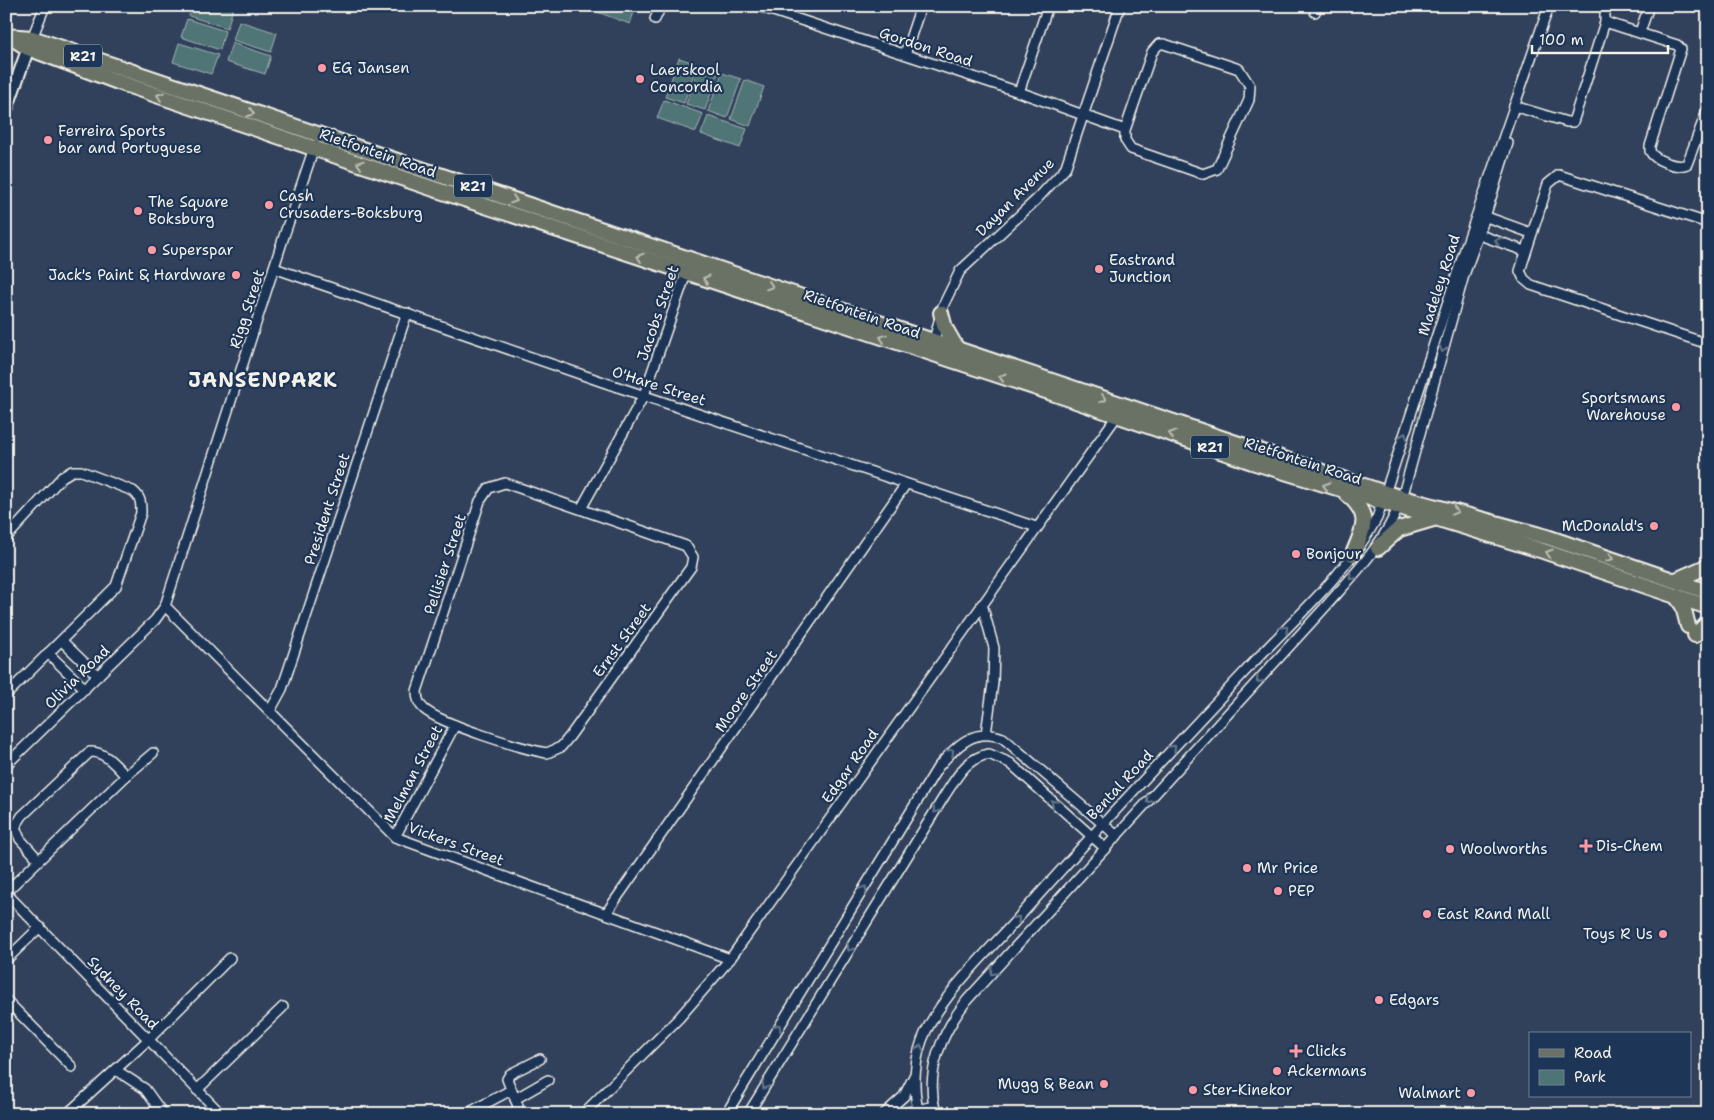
<svg xmlns="http://www.w3.org/2000/svg" width="1714" height="1120" viewBox="0 0 1714 1120" font-family="'Shantell Sans',sans-serif">
  <style>
    .green { fill: #4f7476; stroke: #a2b2af }
    .lines { fill: none; stroke-linecap: round; stroke-linejoin: round }
    .minor-casing { stroke: #f4f1e8; stroke-width: 12 }
    .tertiary-casing { stroke: #f4f1e8; stroke-width: 15 }
    .primary-casing { stroke: #f4f1e8; stroke-width: 18 }
    .minor { stroke: #1d3557; stroke-width: 9 }
    .tertiary { stroke: #1d3557; stroke-width: 11 }
    .primary { stroke: #6a7266; stroke-width: 14 }
    .oneway { stroke: #bdbeb4 }
    .oneway2 { stroke: #68778a }
    .poi-dot { fill: #ff9aa2; stroke: #1d3557; stroke-width: 2 }
    .labels { text-anchor: middle; dominant-baseline: central; stroke-width: 4.5; stroke-linejoin: round; paint-order: stroke }
    .shield { fill: #1d3557; stroke: #b4b9bc; stroke-width: 1 }
    .shield-label { font-size: 14px; font-weight: bold; fill: #f4f1e8 }
    .street-label { font-size: 15px; fill: #f4f1e8; stroke: #1d3557 }
    .poi-label { font-size: 15px; fill: #f4f1e8; stroke: #1d3557; text-anchor: start }
    .district-label { font-size: 20px; font-weight: bold; letter-spacing: 1px; fill: #f4f1e8; stroke: #1d3557 }
  </style>
  <rect width="100%" height="100%" fill="#31415c"/>
  <filter id="ink" filterUnits="userSpaceOnUse"><feTurbulence type="fractalNoise" baseFrequency=".02" numOctaves="2"/><feDisplacementMap in="SourceGraphic" scale="10" xChannelSelector="R" yChannelSelector="G"/><feConvolveMatrix kernelMatrix="1 2 1 2 8 2 1 2 1" color-interpolation-filters="sRGB"/></filter>
  <g filter="url(#ink)">
    <g class="green">
      <polygon points="192,6 224,6 233,9 227,28 189,16"/>
      <polygon points="581,6 636,6 630,24"/>
      <polygon points="187,19 225,31 220,50 181,37"/>
      <polygon points="239,21 277,33 271,52 233,40"/>
      <polygon points="179,43 218,55 211,74 173,62"/>
      <polygon points="232,43 271,56 265,74 226,62"/>
      <polygon points="679,58 697,64 684,103 665,97"/>
      <polygon points="700,65 719,71 705,110 686,104"/>
      <polygon points="722,73 741,79 727,118 708,111"/>
      <polygon points="745,80 764,87 750,126 731,119"/>
      <polygon points="664,100 703,114 696,132 657,118"/>
      <polygon points="708,116 747,129 740,148 701,134"/>
    </g>
    <g class="lines">
      <defs>
        <g id="minor">
          <polyline points="758,6 1019,92 1125,130"/>
          <polyline points="1605,6 1605,22"/>
          <polyline points="1315,12 1317,6"/>
          <polyline points="655,19 661,6"/>
          <polyline points="1640,32 1649,6"/>
          <polyline points="32,38 45,6"/>
          <polygon points="1159,44 1164,44 1239,69 1250,86 1249,100 1217,169 1203,174 1131,149 1125,140 1125,130 1152,52"/>
          <polyline points="905,54 921,6"/>
          <polyline points="1019,92 1048,6"/>
          <path d="M1514,106L1567,122H1573L1605,22L1677,45L1681,49L1650,146V151C1654,160 1677,169 1687,164L1708,108"/>
          <polyline points="1481,215 1531,233"/>
          <polyline points="1708,223 1559,175 1548,184 1520,271 1524,279 1531,285 1708,344"/>
          <polyline points="1474,233 1525,251"/>
          <polyline points="274,268 603,382 1036,527"/>
          <polyline points="933,344 943,306 960,271 1037,199 1065,169 1120,6"/>
          <path d="M505,483L686,546L693,557L691,567L570,736L561,747L547,753C523,749 441,724 424,709C418,704 417,698 417,691L480,501L489,488Z"/>
          <polyline points="581,509 644,395 688,268"/>
          <path d="M6,538L62,477L72,471H81L133,491C141,497 141,503 141,513L116,586L6,695"/>
          <polyline points="982,604 994,648 993,683 986,734"/>
          <polyline points="165,606 395,837 730,959"/>
          <polyline points="62,641 98,676"/>
          <polyline points="48,653 85,689"/>
          <polyline points="270,711 282,689 407,313"/>
          <polyline points="6,765 155,620 165,606 285,233 315,145"/>
          <polyline points="395,837 455,725"/>
          <path d="M39,860L20,839L15,827L22,816L90,752C105,751 116,766 126,776"/>
          <polyline points="6,892 126,776 153,753"/>
          <polyline points="6,893 221,1114"/>
          <polyline points="607,912 906,484"/>
          <polyline points="6,960 40,927"/>
          <polyline points="6,1000 72,1067"/>
          <polyline points="116,1070 145,1089 163,1114"/>
          <polyline points="197,1090 283,1007"/>
          <polyline points="515,1099 548,1080"/>
          <polyline points="67,1114 149,1039 230,958"/>
          <polyline points="466,1114 511,1090"/>
          <polyline points="516,1114 518,1106 507,1079 510,1074 540,1059"/>
          <polyline points="583,1114 679,1018 730,959 1117,416"/>
          <path d="M726,1114L938,767C956,746 974,727 1003,738L1117,836"/>
          <path d="M748,1114L945,795C957,777 966,758 989,754L1010,763L1106,849"/>
          <polyline points="884,1114 904,1096 914,1076"/>
          <polyline points="900,1114 934,1106"/>
          <path d="M919,1114C912,1087 914,1056 926,1031C948,988 987,953 1019,917C1095,831 1173,748 1252,664C1295,618 1347,573 1377,518L1468,240L1549,6"/>
          <path d="M936,1114C924,1071 942,1033 967,1000L1327,605C1358,570 1386,542 1402,498L1464,275L1485,217L1508,143"/>
        </g>
        <polyline id="tertiary" points="6,111 31,40"/>
        <g id="primary">
          <polyline points="6,36 32,38 1385,493 1547,537 1708,592"/>
          <polyline points="12,38 28,48 118,82 437,190 1070,399 1252,462 1543,551 1708,607"/>
          <polyline points="941,313 945,328 957,349"/>
          <path d="M1347,494C1372,516 1364,527 1353,554"/>
          <polyline points="1378,548 1399,529 1433,519"/>
          <polyline points="1676,580 1708,566"/>
          <polyline points="1676,596 1683,606 1688,626"/>
          <polyline points="1695,635 1708,623"/>
        </g>
      </defs>
      <use href="#minor" class="minor-casing"/>
      <use href="#tertiary" class="tertiary-casing"/>
      <use href="#primary" class="primary-casing"/>
      <use href="#minor" class="minor"/>
      <use href="#tertiary" class="tertiary"/>
      <use href="#primary" class="primary"/>
    </g>
    <defs><path id="oneway-chevron" d="M-2-3.5L2.5 0L-2 3.5" fill="none" stroke-width="1.6" stroke-linecap="round" stroke-linejoin="round" transform="scale(1.25)"/></defs>
    <g class="oneway">
      <use href="#oneway-chevron" transform="translate(160 96) rotate(-161)"/>
      <use href="#oneway-chevron" transform="translate(251 113) rotate(19)"/>
      <use href="#oneway-chevron" transform="translate(360 164) rotate(-162)"/>
      <use href="#oneway-chevron" transform="translate(514 200) rotate(19)"/>
      <use href="#oneway-chevron" transform="translate(640 257) rotate(-161)"/>
      <use href="#oneway-chevron" transform="translate(706 279) rotate(-162)"/>
      <use href="#oneway-chevron" transform="translate(770 286) rotate(19)"/>
      <use href="#oneway-chevron" transform="translate(883 338) rotate(-161)"/>
      <use href="#oneway-chevron" transform="translate(1002 377) rotate(-162)"/>
      <use href="#oneway-chevron" transform="translate(1103 399) rotate(19)"/>
      <use href="#oneway-chevron" transform="translate(1172 434) rotate(-161)"/>
      <use href="#oneway-chevron" transform="translate(1326 486) rotate(-162)"/>
      <use href="#oneway-chevron" transform="translate(1455 511) rotate(15)"/>
      <use href="#oneway-chevron" transform="translate(1549 553) rotate(-162)"/>
      <use href="#oneway-chevron" transform="translate(1610 558) rotate(19)"/>
    </g>
    <g class="oneway2">
      <use href="#oneway-chevron" transform="translate(1498 241) rotate(-160)"/>
      <use href="#oneway-chevron" transform="translate(1443 349) rotate(105)"/>
      <use href="#oneway-chevron" transform="translate(1404 436) rotate(-71)"/>
      <use href="#oneway-chevron" transform="translate(1352 577) rotate(131)"/>
      <use href="#oneway-chevron" transform="translate(1285 629) rotate(-47)"/>
      <use href="#oneway-chevron" transform="translate(1259 680) rotate(132)"/>
      <use href="#oneway-chevron" transform="translate(1173 748) rotate(-47)"/>
      <use href="#oneway-chevron" transform="translate(951 752) rotate(-46)"/>
      <use href="#oneway-chevron" transform="translate(1149 800) rotate(132)"/>
      <use href="#oneway-chevron" transform="translate(1054 803) rotate(-138)"/>
      <use href="#oneway-chevron" transform="translate(936 810) rotate(122)"/>
      <use href="#oneway-chevron" transform="translate(864 889) rotate(-59)"/>
      <use href="#oneway-chevron" transform="translate(1017 919) rotate(-48)"/>
      <use href="#oneway-chevron" transform="translate(850 948) rotate(122)"/>
      <use href="#oneway-chevron" transform="translate(993 972) rotate(133)"/>
      <use href="#oneway-chevron" transform="translate(778 1027) rotate(-59)"/>
      <use href="#oneway-chevron" transform="translate(920 1048) rotate(-74)"/>
      <use href="#oneway-chevron" transform="translate(765 1086) rotate(121)"/>
    </g>
  </g>
  <g class="poi-dot">
    <circle cx="322" cy="68" r="5"/>
    <circle cx="640" cy="79" r="5"/>
    <circle cx="48" cy="140" r="5"/>
    <circle cx="269" cy="205" r="5"/>
    <circle cx="138" cy="211" r="5"/>
    <circle cx="152" cy="250" r="5"/>
    <circle cx="1099" cy="269" r="5"/>
    <circle cx="236" cy="275" r="5"/>
    <circle cx="1676" cy="407" r="5"/>
    <circle cx="1654" cy="526" r="5"/>
    <circle cx="1296" cy="554" r="5"/>
    <path d="M1583.5 838.5h5v5h5v5h-5v5h-5v-5h-5v-5h5z"/>
    <circle cx="1450" cy="849" r="5"/>
    <circle cx="1247" cy="868" r="5"/>
    <circle cx="1278" cy="891" r="5"/>
    <circle cx="1427" cy="914" r="5"/>
    <circle cx="1663" cy="934" r="5"/>
    <circle cx="1379" cy="1000" r="5"/>
    <path d="M1293.5 1043.5h5v5h5v5h-5v5h-5v-5h-5v-5h5z"/>
    <circle cx="1277" cy="1071" r="5"/>
    <circle cx="1104" cy="1084" r="5"/>
    <circle cx="1193" cy="1090" r="5"/>
    <circle cx="1471" cy="1093" r="5"/>
  </g>
  <g class="labels">
    <g class="shield">
      <rect x="64" y="44.5" width="38" height="23" rx="4"/>
      <rect x="454" y="174.5" width="38" height="23" rx="4"/>
      <rect x="1191" y="435.5" width="38" height="23" rx="4"/>
    </g>
    <g class="shield-label">
      <text x="83" y="56">R21</text>
      <text x="473" y="186">R21</text>
      <text x="1210" y="447">R21</text>
    </g>
    <g class="street-label">
      <text transform="translate(926 47) rotate(18)">Gordon Road</text>
      <text transform="translate(378 153) rotate(19)">Rietfontein Road</text>
      <text transform="translate(1015 197) rotate(-45)">Dayan Avenue</text>
      <text transform="translate(1439 285) rotate(-72)">Madeley Road</text>
      <text transform="translate(247 309) rotate(-72)">Rigg Street</text>
      <text transform="translate(658 313) rotate(-71)">Jacobs Street</text>
      <text transform="translate(862 314) rotate(19)">Rietfontein Road</text>
      <text transform="translate(659 386) rotate(18)">O'Hare Street</text>
      <text transform="translate(1303 461) rotate(18)">Rietfontein Road</text>
      <text transform="translate(327 509) rotate(-72)">President Street</text>
      <text transform="translate(445 564) rotate(-72)">Pellisier Street</text>
      <text transform="translate(622 640) rotate(-54)">Ernst Street</text>
      <text transform="translate(77 677) rotate(-44)">Olivia Road</text>
      <text transform="translate(746 691) rotate(-55)">Moore Street</text>
      <text transform="translate(850 766) rotate(-55)">Edgar Road</text>
      <text transform="translate(413 774) rotate(-62)">Melman Street</text>
      <text transform="translate(1120 785) rotate(-47)">Bental Road</text>
      <text transform="translate(456 844) rotate(20)">Vickers Street</text>
      <text transform="translate(123 993) rotate(46)">Sydney Road</text>
    </g>
    <g class="poi-label">
      <text x="332" y="68">EG Jansen</text>
      <text x="650" y="70">Laerskool<tspan x="650" dy="17">Concordia</tspan></text>
      <text x="58" y="131">Ferreira Sports<tspan x="58" dy="17">bar and Portuguese</tspan></text>
      <text x="279" y="196">Cash<tspan x="279" dy="17">Crusaders-Boksburg</tspan></text>
      <text x="148" y="202">The Square<tspan x="148" dy="17">Boksburg</tspan></text>
      <text x="162" y="250">Superspar</text>
      <text x="1109" y="260">Eastrand<tspan x="1109" dy="17">Junction</tspan></text>
      <text x="226" y="275" text-anchor="end">Jack's Paint &amp; Hardware</text>
      <text x="1666" y="398" text-anchor="end">Sportsmans<tspan x="1666" dy="17">Warehouse</tspan></text>
      <text x="1644" y="526" text-anchor="end">McDonald's</text>
      <text x="1306" y="554">Bonjour</text>
      <text x="1596" y="846">Dis-Chem</text>
      <text x="1460" y="849">Woolworths</text>
      <text x="1257" y="868">Mr Price</text>
      <text x="1288" y="891">PEP</text>
      <text x="1437" y="914">East Rand Mall</text>
      <text x="1653" y="934" text-anchor="end">Toys R Us</text>
      <text x="1389" y="1000">Edgars</text>
      <text x="1306" y="1051">Clicks</text>
      <text x="1287" y="1071">Ackermans</text>
      <text x="1094" y="1084" text-anchor="end">Mugg &amp; Bean</text>
      <text x="1203" y="1090">Ster-Kinekor</text>
      <text x="1461" y="1093" text-anchor="end">Walmart</text>
    </g>
    <g class="district-label">
      <text x="263" y="380">JANSENPARK</text>
    </g>
  </g>
  <rect width="1714" height="1120" fill="none" stroke="#1d3557" stroke-width="25"/>
  <rect x="12" y="12" width="1689" height="1095" fill="none" stroke="#f4f1e8" stroke-width="2" filter="url(#ink)"/>
  <rect x="1529" y="1032" width="162" height="65" fill="#1d3557" stroke="#738091"/>
  <rect x="1539" y="1049" width="25" height="8" fill="#6a7266" stroke="#738091"/>
  <text x="1574" y="1058" font-size="15" fill="#f4f1e8">Road</text>
  <rect x="1539" y="1070" width="25" height="15" fill="#4f7476" stroke="#738091"/>
  <text x="1574" y="1082" font-size="15" fill="#f4f1e8">Park</text>
  <path d="M1532 45v8h136v-8" fill="none" stroke="#f4f1e8" stroke-width="2.5"/>
  <text x="1539" y="45" font-size="15" fill="#f4f1e8" stroke="#1d3557" stroke-width="4" paint-order="stroke">100 m</text>
</svg>
